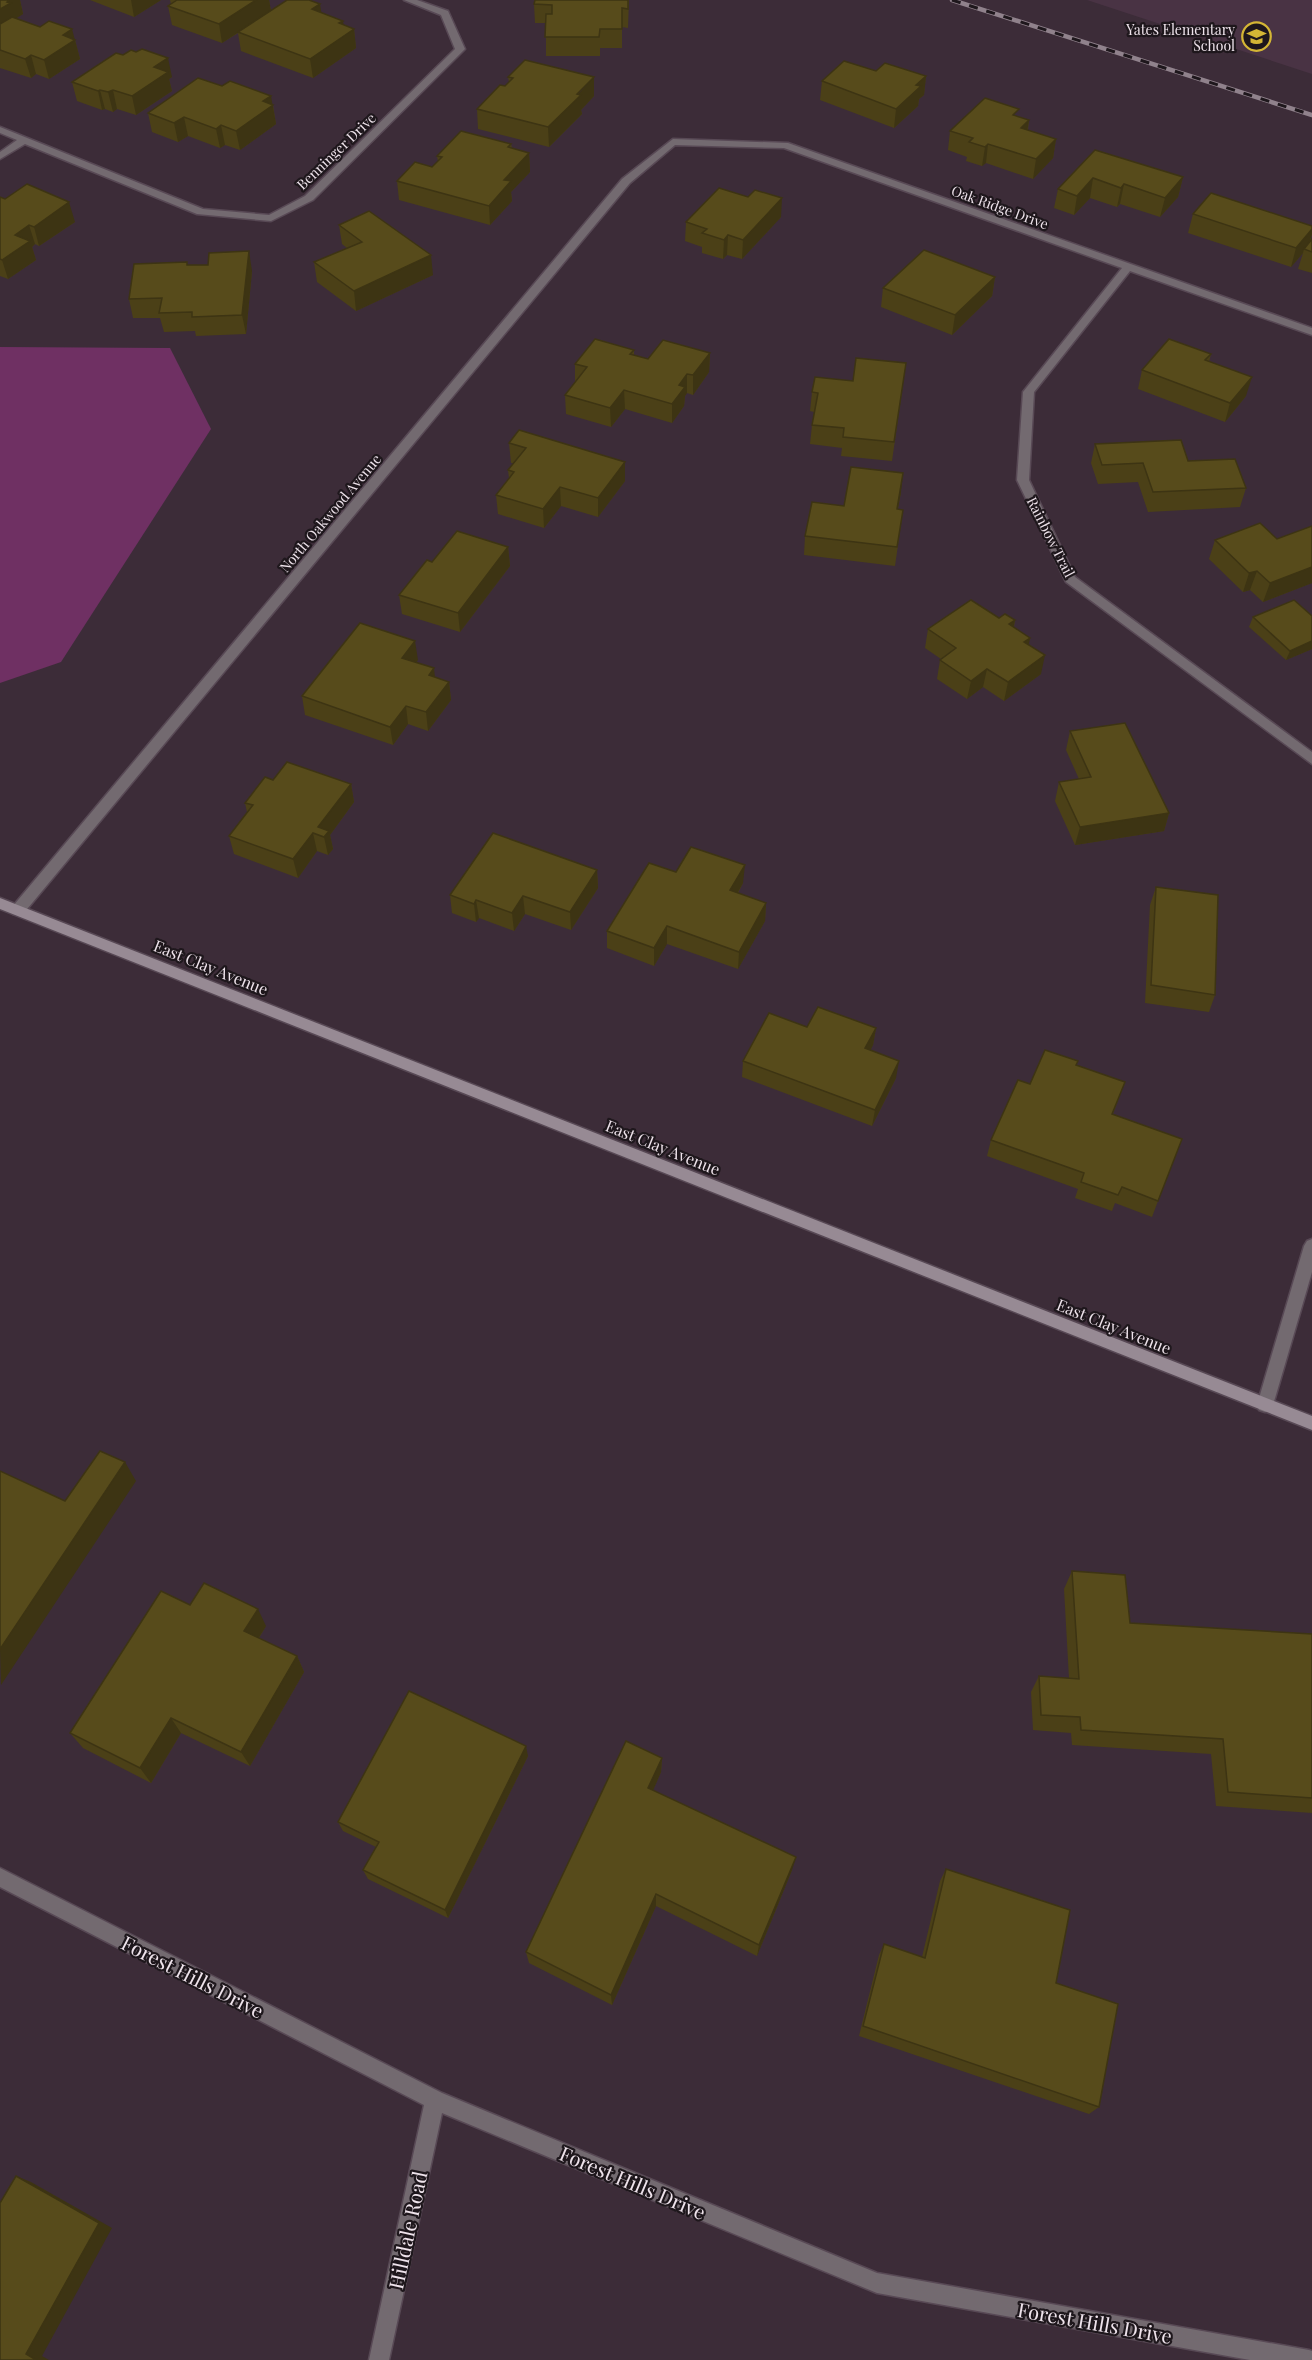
<svg xmlns="http://www.w3.org/2000/svg" width="1312" height="2360" viewBox="0 0 1312 2360" font-family="'Playfair Display',serif">
  <style>
    .built { fill: #493344 }
    .green { fill: #6f3063 }
    .lines { fill: none; stroke-linecap: round; stroke-linejoin: round }
    .street-casing { stroke: #584955; stroke-width: 3 }
    .secondary-casing { stroke: #584955; stroke-width: 3 }
    .street { fill: #736a70; fill-rule: evenodd }
    .secondary { fill: #978a94; fill-rule: evenodd }
    .rail-casing { stroke: #90828c; stroke-width: 4.5 }
    .rail { stroke: #1e171c; stroke-width: 3; stroke-dasharray: 9; stroke-linecap: butt }
    .wall { fill: #4b4017 }
    .shaded-wall { fill: #3d3413 }
    .building { fill: #574b1b; stroke: #3d3413; stroke-width: 1.5 }
    .labels { text-anchor: middle; dominant-baseline: central; stroke-width: 4.5; stroke-linejoin: round; paint-order: stroke }
    .far-poi-label { font-size: 14px; fill: #eee3eb; stroke: #1e171c; text-anchor: end }
    .far-street-label { font-size: 14px; fill: #eee3eb; stroke: #1e171c }
    .street-label { font-size: 16px; fill: #eee3eb; stroke: #1e171c }
    .near-street-label { font-size: 20px; fill: #eee3eb; stroke: #1e171c }
  </style>
  <rect width="100%" height="100%" fill="#3c2c38"/>
  <polygon class="built" points="1087,0 1312,0 1312,74"/>
  <polygon class="green" points="0,347 170,348 211,429 61,662 0,683"/>
  <g class="lines">
    <defs>
      <g id="street">
        <polygon points="404,0 417,0 448,11 465,49 313,200 271,221 197,214 25,144 0,159 0,152 17,140 0,133 0,127 203,209 269,215 305,196 455,49 441,15"/>
        <polygon points="673,139 788,143 1312,328 1312,335 1130,271 1034,392 1029,480 1075,577 1312,752 1312,764 1066,582 1017,480 1023,392 1122,268 784,148 675,145 630,183 23,914 13,914 11,910 13,906 622,179"/>
        <polygon points="1312,1239 1312,1272 1273,1405 1271,1410 1265,1412 1259,1410 1257,1405 1304,1246 1307,1241"/>
        <polygon points="0,1868 442,2093 877,2273 1309,2350 1312,2351 1312,2360 1250,2360 877,2293 442,2113 389,2360 369,2360 424,2105 0,1887"/>
      </g>
      <polygon id="secondary" points="0,898 1312,1416 1312,1430 0,909"/>
    </defs>
    <use href="#street" class="street-casing"/>
    <use href="#secondary" class="secondary-casing"/>
    <use href="#street" class="street"/>
    <use href="#secondary" class="secondary"/>
    <defs>
      <polyline id="rail" points="952,0 1312,115"/>
    </defs>
    <use href="#rail" class="rail-casing"/>
    <use href="#rail" class="rail"/>
  </g>
  <g class="wall">
    <polygon points="0,0 20,0 23,14 16,18 75,40 80,59 49,79 36,74 31,78 0,68"/>
    <polygon points="90,0 161,0 134,17"/>
    <polygon points="170,0 269,0 271,11 321,13 344,25 354,29 356,48 313,78 241,51 238,33 222,43 172,25 168,6 171,4"/>
    <polygon points="629,0 628,28 622,27 622,48 600,48 600,56 546,56 546,23 535,23 534,4"/>
    <polygon points="876,71 926,76 924,95 919,99 918,106 894,128 820,100 822,81"/>
    <polygon points="172,77 169,79 172,91 136,115 117,109 113,112 105,109 102,110 77,101 72,82"/>
    <polygon points="508,77 594,96 581,110 582,114 549,147 478,129 477,109 505,86 509,82"/>
    <polygon points="273,105 276,124 240,150 225,145 220,148 188,136 178,142 152,132 148,113"/>
    <polygon points="1018,116 1029,120 1028,130 1056,139 1053,158 1033,179 986,163 982,166 966,161 967,157 948,150 950,131"/>
    <polygon points="511,144 512,148 529,153 530,172 511,192 512,201 490,225 399,200 397,181 432,167 438,161 437,156"/>
    <polygon points="1095,150 1183,177 1178,197 1160,217 1120,204 1117,207 1090,198 1074,215 1054,208 1058,189"/>
    <polygon points="0,197 75,222 39,246 35,244 32,247 36,260 8,279 0,276"/>
    <polygon points="1193,214 1312,226 1312,234 1310,242 1312,239 1312,273 1298,269 1303,253 1291,267 1188,233"/>
    <polygon points="781,217 742,259 727,255 723,259 702,253 702,247 685,241 686,222"/>
    <polygon points="339,225 433,275 356,311 317,282 314,262 347,248 342,244"/>
    <polygon points="188,265 252,271 246,334 196,336 195,331 164,332 160,318 133,318 129,299"/>
    <polygon points="995,277 992,296 952,335 881,307 883,288"/>
    <polygon points="634,350 634,355 648,359 710,353 709,372 693,395 687,393 685,396 684,406 672,423 625,409 611,427 566,414 565,395 575,382 575,364"/>
    <polygon points="1211,354 1209,362 1246,396 1225,422 1138,389 1142,370"/>
    <polygon points="906,363 892,461 841,456 842,448 810,444 812,425 814,412 810,411 812,392 853,381"/>
    <polygon points="509,443 625,481 598,517 561,506 544,528 498,514 496,495 509,478 508,470 514,463 511,463"/>
    <polygon points="1095,444 1188,461 1246,488 1240,507 1148,512 1138,482 1098,484 1091,463"/>
    <polygon points="901,492 898,509 903,510 895,566 804,555 805,536 844,506"/>
    <polygon points="1312,526 1312,583 1263,602 1250,590 1243,592 1209,559 1215,540 1277,539"/>
    <polygon points="508,547 510,566 460,632 402,614 399,595 432,562"/>
    <polygon points="1312,616 1312,649 1286,660 1249,627 1253,617"/>
    <polygon points="999,618 1015,620 1014,627 1030,638 1028,645 1041,674 1004,701 983,687 967,699 937,679 940,660 941,659 925,648 928,629"/>
    <polygon points="418,660 416,662 435,677 449,682 451,700 428,731 408,724 393,745 305,715 302,696"/>
    <polygon points="1070,731 1169,813 1164,831 1075,845 1055,801 1059,782 1079,779 1066,750"/>
    <polygon points="273,780 351,784 354,802 330,835 333,849 328,855 317,851 298,878 234,854 229,836 247,812 245,803"/>
    <polygon points="597,870 598,888 571,930 525,914 514,931 479,918 476,922 452,913 450,895"/>
    <polygon points="676,872 743,883 738,893 766,903 765,921 738,969 667,944 654,966 607,948 607,931"/>
    <polygon points="1156,887 1215,995 1209,1012 1145,1003 1150,905"/>
    <polygon points="807,1027 876,1028 873,1045 870,1050 896,1078 872,1126 742,1077 743,1061"/>
    <polygon points="1077,1065 1125,1082 1113,1114 1158,1201 1152,1217 1115,1203 1112,1211 1075,1198 1078,1189 987,1156 991,1140 1030,1084"/>
    <polygon points="1072,1571 1130,1623 1312,1634 1312,1813 1216,1806 1211,1754 1072,1745 1071,1733 1033,1730 1031,1692 1039,1676 1069,1678 1064,1589"/>
    <polygon points="190,1605 266,1626 259,1638 297,1656 304,1672 250,1766 181,1733 151,1783 83,1748 70,1733"/>
    <polygon points="528,1756 448,1918 368,1879 363,1870 376,1847 343,1831 338,1822"/>
    <polygon points="662,1758 661,1772 653,1790 792,1870 757,1956 656,1906 612,2005 529,1963 526,1952"/>
    <polygon points="946,1869 1056,1983 1099,2107 1089,2114 859,2036 879,1955 884,1944 922,1957 940,1881"/>
  </g>
  <g class="shaded-wall">
    <polygon points="9,0 20,0 23,14 15,19 0,32 0,9"/>
    <polygon points="131,0 161,0 134,17"/>
    <polygon points="256,0 269,0 271,11 222,43 219,24"/>
    <polygon points="320,4 323,23 312,9"/>
    <polygon points="343,21 345,34 354,29 356,48 313,78 310,59 339,23"/>
    <polygon points="72,29 80,59 49,79 44,60 63,35"/>
    <polygon points="31,55 36,74 31,78 25,59"/>
    <polygon points="168,58 172,77 169,79 172,91 136,115 132,96 154,67"/>
    <polygon points="926,76 924,95 919,99 918,106 894,128 896,109 916,85"/>
    <polygon points="594,77 594,96 581,110 582,114 549,147 548,127"/>
    <polygon points="100,90 105,109 102,110 98,91"/>
    <polygon points="113,90 117,109 113,112 108,92"/>
    <polygon points="271,96 276,124 240,150 236,131 263,101"/>
    <polygon points="184,117 188,136 178,142 174,123"/>
    <polygon points="1029,120 1026,139 1021,128"/>
    <polygon points="221,125 225,145 220,148 216,129"/>
    <polygon points="1056,139 1053,158 1033,179 1036,159"/>
    <polygon points="988,144 986,163 982,166 985,147"/>
    <polygon points="529,153 530,172 511,192 512,201 490,225 489,206 504,180"/>
    <polygon points="1183,177 1178,197 1160,217 1165,198"/>
    <polygon points="1093,178 1090,198 1074,215 1077,196"/>
    <polygon points="1124,184 1120,204 1117,207 1121,188"/>
    <polygon points="782,198 781,217 742,259 743,240"/>
    <polygon points="69,202 75,222 39,246 34,227"/>
    <polygon points="29,225 35,244 32,247 36,260 8,279 2,260 15,235"/>
    <polygon points="1312,229 1312,234 1308,246 1304,249 1303,253 1291,267 1296,248"/>
    <polygon points="728,235 727,255 723,259 724,240"/>
    <polygon points="249,251 252,271 246,334 242,315"/>
    <polygon points="431,255 433,275 356,311 354,291"/>
    <polygon points="995,277 992,296 952,335 955,315"/>
    <polygon points="710,353 709,372 693,395 693,375"/>
    <polygon points="687,374 687,393 685,396 684,406 672,423 672,404 679,385"/>
    <polygon points="1252,377 1246,396 1225,422 1230,403"/>
    <polygon points="624,390 625,409 611,427 610,408"/>
    <polygon points="625,462 625,481 598,517 598,498"/>
    <polygon points="903,473 901,492 894,528 897,509"/>
    <polygon points="560,487 561,506 544,528 543,509"/>
    <polygon points="508,547 510,566 460,632 458,613"/>
    <polygon points="1312,567 1312,583 1263,602 1270,583"/>
    <polygon points="1257,571 1250,590 1243,592 1249,573"/>
    <polygon points="1015,620 1011,639 1009,624"/>
    <polygon points="1030,638 1026,657 1024,642"/>
    <polygon points="415,641 418,660 405,676 402,658"/>
    <polygon points="1312,641 1312,649 1286,660 1290,651"/>
    <polygon points="1045,655 1041,674 1004,701 1008,682"/>
    <polygon points="434,668 436,687 429,675"/>
    <polygon points="987,669 983,687 967,699 971,681"/>
    <polygon points="449,682 451,700 428,731 426,712"/>
    <polygon points="406,706 408,724 393,745 390,727"/>
    <polygon points="351,784 354,802 330,835 333,849 328,855 324,837 318,827"/>
    <polygon points="1169,813 1164,831 1075,845 1080,827"/>
    <polygon points="313,833 317,851 298,878 293,859"/>
    <polygon points="745,865 743,883 729,908 730,890"/>
    <polygon points="597,870 598,888 571,930 570,912"/>
    <polygon points="523,896 525,914 514,931 512,913"/>
    <polygon points="476,900 479,918 476,922 474,904"/>
    <polygon points="766,903 765,921 738,969 739,952"/>
    <polygon points="667,926 667,944 654,966 654,948"/>
    <polygon points="876,1028 873,1045 863,1065 865,1048"/>
    <polygon points="899,1061 896,1078 872,1126 875,1110"/>
    <polygon points="125,1462 136,1481 1,1685 0,1649"/>
    <polygon points="258,1609 266,1626 253,1647 244,1631"/>
    <polygon points="297,1656 304,1672 250,1766 241,1752"/>
    <polygon points="171,1718 181,1733 151,1783 140,1768"/>
    <polygon points="526,1746 528,1756 448,1918 445,1910"/>
    <polygon points="662,1758 661,1772 648,1802 648,1788"/>
    <polygon points="796,1857 792,1870 757,1956 759,1945"/>
    <polygon points="656,1894 656,1906 612,2005 611,1995"/>
    <polygon points="16,2176 31,2182 112,2228 42,2356 49,2360 36,2360 26,2354"/>
  </g>
  <g class="building">
    <polygon points="0,0 9,0 7,2 11,3 0,9"/>
    <polygon points="177,0 256,0 219,24 168,6"/>
    <polygon points="287,0 309,0 320,4 312,9 343,21 339,23 354,29 310,59 238,32"/>
    <polygon points="535,0 628,0 628,9 622,8 622,29 600,29 599,37 545,37 546,14 552,14 552,5 534,4"/>
    <polygon points="12,17 40,27 49,21 72,29 63,35 75,40 44,60 31,55 25,59 0,50 0,24"/>
    <polygon points="142,49 168,58 154,67 168,72 132,96 113,90 108,92 100,90 98,91 72,82 116,53 123,55 131,50 136,52"/>
    <polygon points="525,60 594,77 577,94 581,95 548,127 477,109 500,85 505,86 513,78 508,77"/>
    <polygon points="844,61 876,71 885,63 926,76 916,85 921,86 896,109 822,81"/>
    <polygon points="198,78 222,86 230,81 271,96 263,101 273,105 236,131 221,125 216,129 184,117 174,123 148,113"/>
    <polygon points="985,98 1019,109 1013,115 1029,120 1021,128 1056,139 1036,159 988,144 985,147 969,142 973,138 950,131"/>
    <polygon points="461,131 511,144 508,147 529,153 504,180 511,181 489,206 397,181 415,162 432,167 442,157 437,156"/>
    <polygon points="1095,150 1183,177 1165,198 1124,184 1121,188 1093,178 1077,196 1058,189"/>
    <polygon points="27,184 69,202 34,227 29,225 15,235 30,241 2,260 0,259 0,197 5,199"/>
    <polygon points="719,188 748,197 755,190 782,198 743,240 728,235 724,240 702,233 707,229 686,222"/>
    <polygon points="1211,193 1312,226 1312,229 1296,248 1193,214"/>
    <polygon points="369,211 431,255 354,291 314,262 362,242 339,225"/>
    <polygon points="1312,239 1312,252 1304,249"/>
    <polygon points="924,250 995,277 955,315 883,288"/>
    <polygon points="249,251 242,315 192,317 192,312 159,313 162,298 129,299 134,264 187,262 187,265 208,265 209,253"/>
    <polygon points="595,339 634,350 630,354 648,359 663,340 710,353 693,375 687,374 679,385 685,387 672,404 624,390 610,408 565,395 587,367 575,364"/>
    <polygon points="1169,339 1211,354 1205,360 1252,377 1230,403 1142,370"/>
    <polygon points="856,358 906,363 894,442 843,437 844,428 812,425 818,393 812,392 815,377 853,381"/>
    <polygon points="519,430 625,462 598,498 560,487 543,509 496,495 514,472 508,470 526,448 509,443"/>
    <polygon points="1181,440 1188,461 1235,459 1246,488 1153,492 1143,463 1102,465 1095,444"/>
    <polygon points="851,467 903,473 897,509 903,510 897,547 805,536 812,502 844,506"/>
    <polygon points="1260,523 1277,539 1312,526 1312,567 1270,583 1257,571 1249,573 1215,540"/>
    <polygon points="457,531 508,547 458,613 399,595 427,560 432,562"/>
    <polygon points="971,600 999,618 1005,614 1015,620 1009,624 1030,638 1024,642 1045,655 1008,682 987,669 971,681 940,660 956,648 928,629"/>
    <polygon points="1294,600 1312,616 1312,641 1290,651 1253,617"/>
    <polygon points="360,623 415,641 402,658 434,668 429,675 449,682 426,712 406,706 390,727 302,696"/>
    <polygon points="1125,723 1169,813 1080,827 1059,782 1091,777 1070,731"/>
    <polygon points="287,762 351,784 318,827 329,831 324,837 313,833 293,859 229,836 253,805 245,803 265,777 273,780"/>
    <polygon points="493,833 597,870 570,912 523,896 512,913 476,900 474,904 450,895"/>
    <polygon points="691,847 745,865 730,890 766,903 739,952 667,926 654,948 607,931 649,863 676,872"/>
    <polygon points="1156,887 1218,895 1215,995 1151,985"/>
    <polygon points="818,1007 876,1028 865,1048 899,1061 875,1110 743,1061 769,1013 807,1027"/>
    <polygon points="1045,1050 1078,1061 1076,1065 1125,1082 1112,1114 1182,1139 1158,1201 1122,1187 1118,1195 1081,1182 1084,1173 991,1140 1018,1080 1030,1084"/>
    <polygon points="100,1451 125,1462 0,1649 0,1471 65,1501"/>
    <polygon points="1072,1571 1125,1575 1130,1623 1312,1634 1312,1798 1228,1792 1223,1739 1081,1730 1080,1717 1041,1715 1039,1676 1079,1679"/>
    <polygon points="204,1583 258,1609 244,1631 297,1656 241,1752 171,1718 140,1768 70,1733 161,1591 190,1605"/>
    <polygon points="409,1691 526,1746 445,1910 363,1870 379,1842 338,1822"/>
    <polygon points="626,1741 662,1758 648,1788 796,1857 759,1945 656,1894 611,1995 526,1952"/>
    <polygon points="946,1869 1070,1910 1056,1983 1118,2004 1099,2107 863,2026 884,1944 925,1958"/>
    <polygon points="16,2176 99,2223 26,2354 36,2360 0,2360 0,2203"/>
  </g>
  <defs>
    <symbol id="school-ring" viewBox="-11 -11 22 22"><circle r="9.5" fill="#1e171c" stroke="#d4b635" stroke-width="1.5"/><path d="M0-5L7-2L0 1L-7-2ZM-4 1L0 2.5L4 1V4Q0 6-4 4Z" fill="#d4b635"/></symbol>
  </defs>
  <g fill-rule="evenodd">
    <use href="#school-ring" x="1240" y="20" width="33" height="33"/>
  </g>
  <g class="labels">
    <g class="far-poi-label">
      <text x="1235" y="29">Yates Elementary<tspan x="1235" dy="16">School</tspan></text>
    </g>
    <g class="far-street-label">
      <text transform="translate(336 151) rotate(-44)">Benninger Drive</text>
      <text transform="translate(1000 207) rotate(20)">Oak Ridge Drive</text>
      <text transform="translate(330 513) rotate(-50)">North Oakwood Avenue</text>
      <text transform="translate(1051 537) rotate(63)">Rainbow Trail</text>
    </g>
    <g class="street-label">
      <text transform="translate(211 967) rotate(22)">East Clay Avenue</text>
      <text transform="translate(663 1147) rotate(22)">East Clay Avenue</text>
      <text transform="translate(1114 1326) rotate(22)">East Clay Avenue</text>
    </g>
    <g class="near-street-label">
      <text transform="translate(193 1976) rotate(27)">Forest Hills Drive</text>
      <text transform="translate(633 2182) rotate(23)">Forest Hills Drive</text>
      <text transform="translate(407 2230) rotate(-78)">Hilldale Road</text>
      <text transform="translate(1095 2322) rotate(10)">Forest Hills Drive</text>
    </g>
  </g>
</svg>
